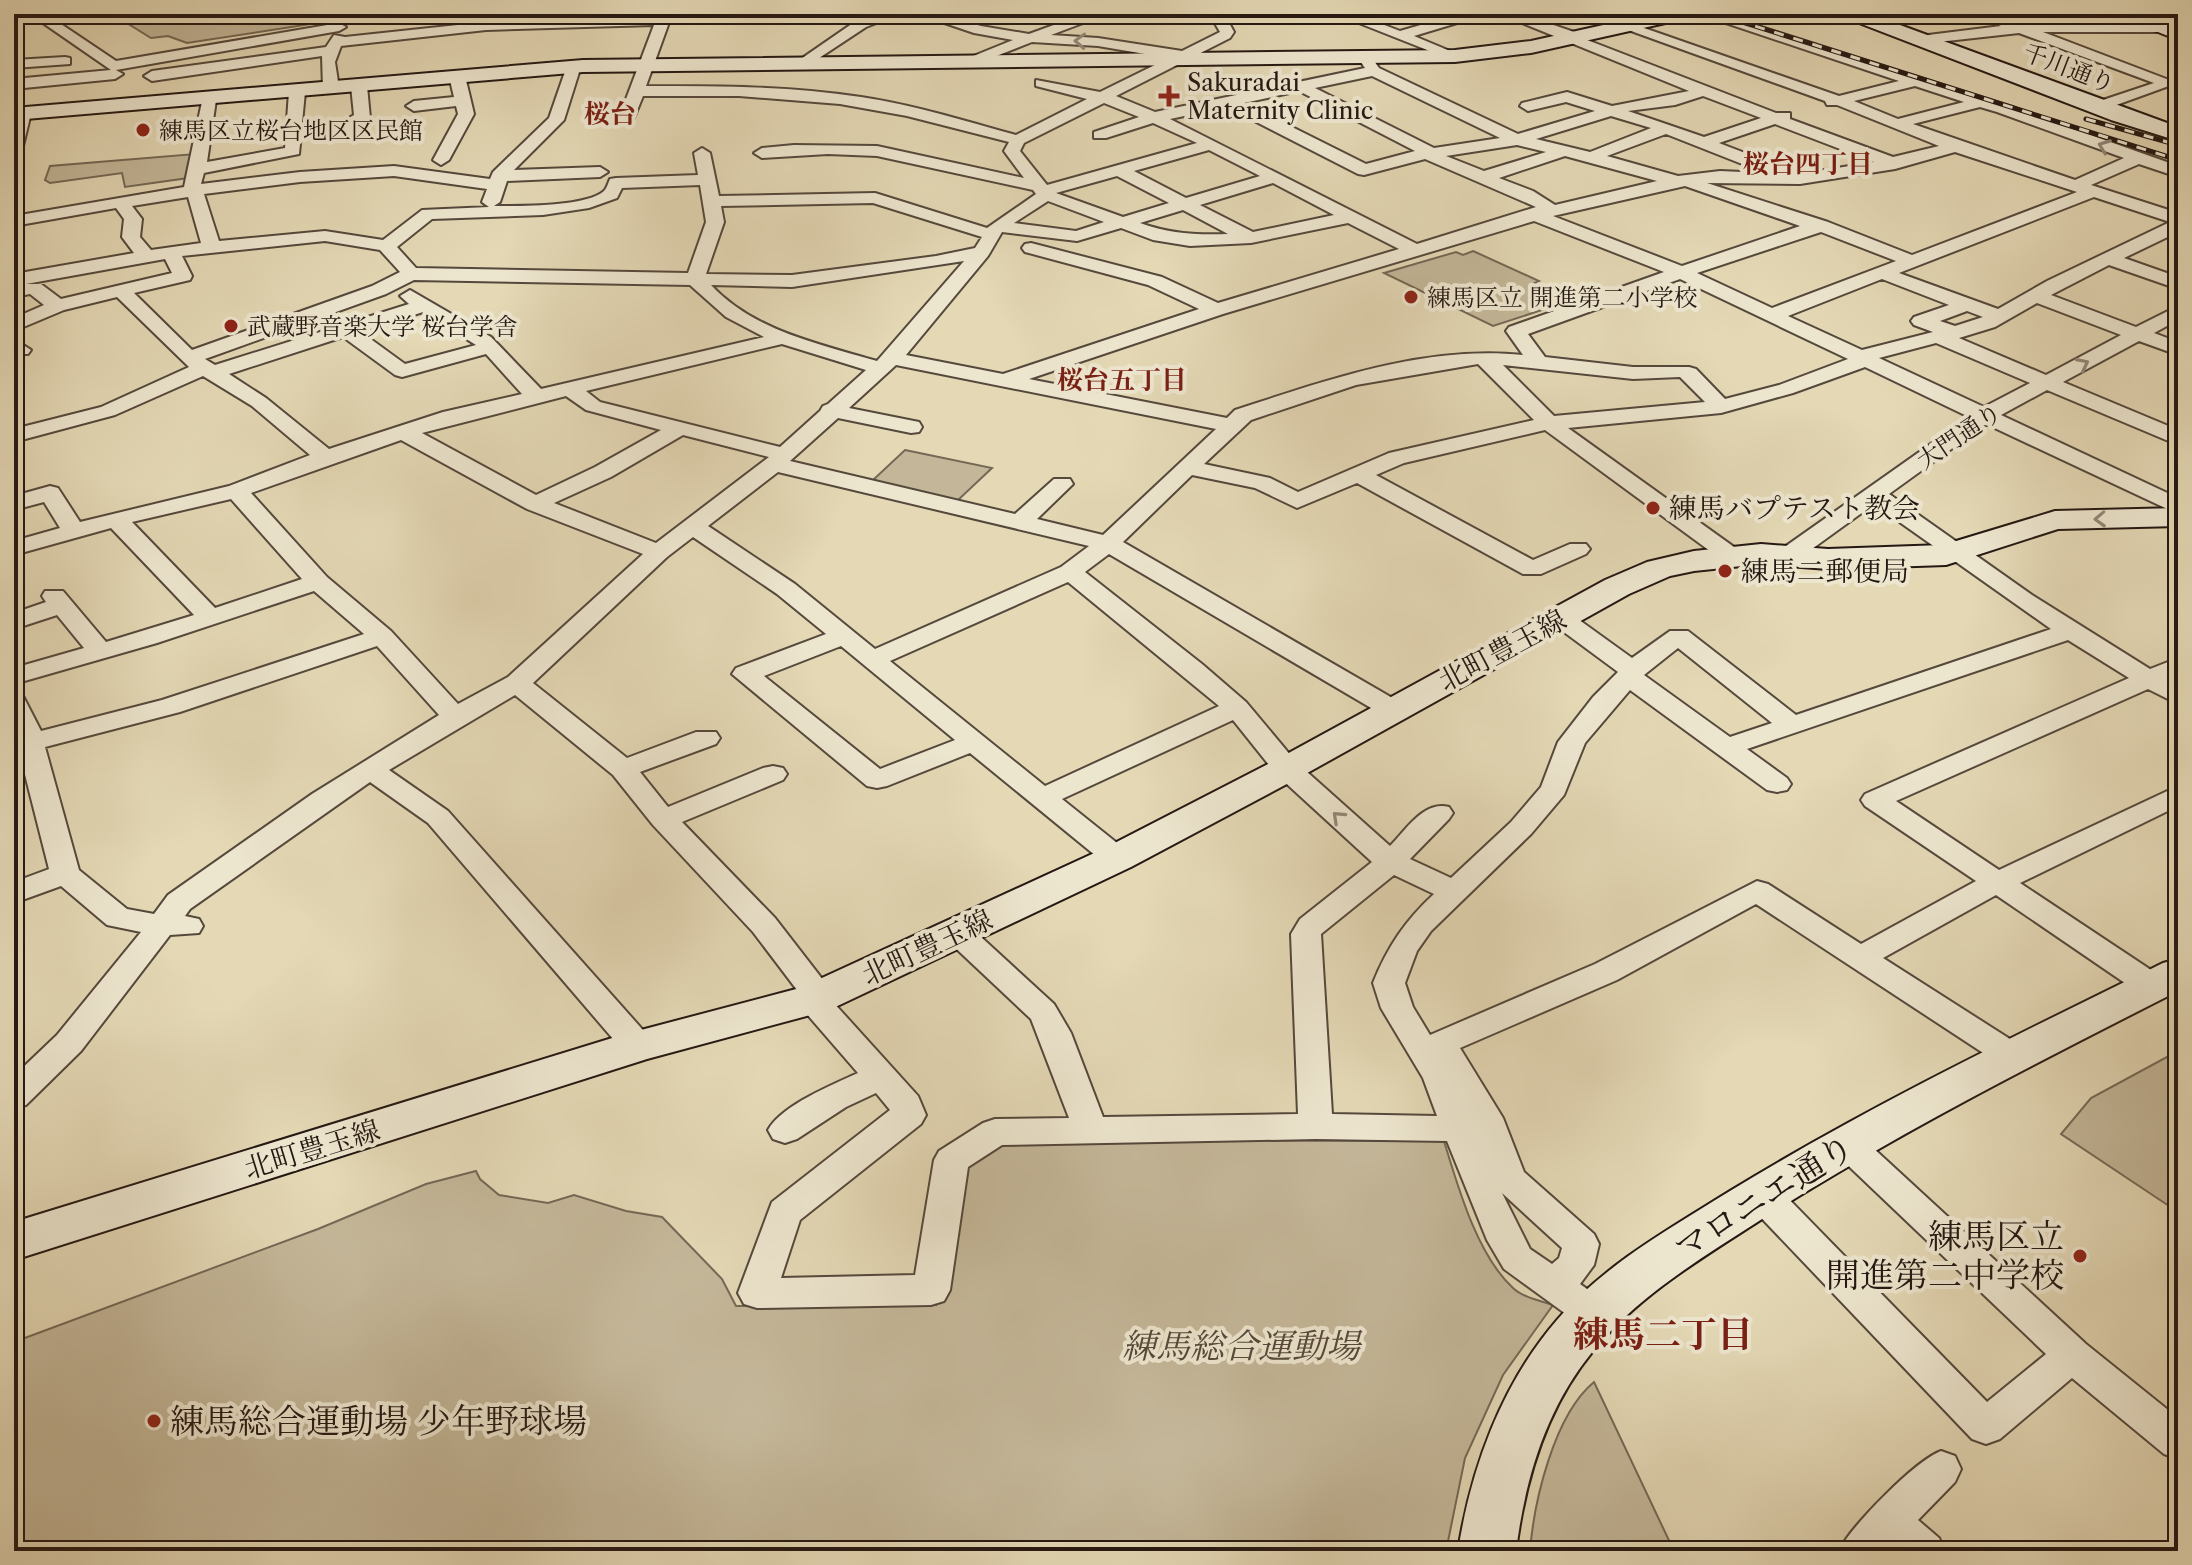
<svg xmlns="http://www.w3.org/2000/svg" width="2192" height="1565" viewBox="0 0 2192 1565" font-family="'Libre Caslon Text','Noto Serif JP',serif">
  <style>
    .green { fill: #c4b799; stroke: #746856; stroke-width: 2 }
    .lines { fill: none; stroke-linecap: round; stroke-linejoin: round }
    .street-casing { stroke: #55483c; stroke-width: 4 }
    .secondary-casing { stroke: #251813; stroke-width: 4 }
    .street { fill: #ede6cf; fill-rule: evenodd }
    .secondary { fill: #ede6cf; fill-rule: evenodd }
    .rail-casing { stroke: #251813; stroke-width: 5 }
    .rail { stroke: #ede6cf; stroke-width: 3; stroke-dasharray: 10; stroke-linecap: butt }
    .oneway { stroke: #93897a }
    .poi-dot { fill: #8f2418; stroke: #ede6cf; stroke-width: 3 }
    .labels { text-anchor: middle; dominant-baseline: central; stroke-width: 8; stroke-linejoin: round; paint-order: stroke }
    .far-street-label { font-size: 24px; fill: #251813; stroke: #ede6cf }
    .far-poi-label { font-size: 24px; fill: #251813; stroke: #ede6cf; text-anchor: start }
    .far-quarter-label { font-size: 26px; font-weight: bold; fill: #7a1f14; stroke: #ede6cf }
    .far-neighbourhood-label { font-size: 26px; font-weight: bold; fill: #7a1f14; stroke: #ede6cf }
    .poi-label { font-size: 28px; fill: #251813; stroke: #ede6cf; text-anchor: start }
    .street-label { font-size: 28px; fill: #251813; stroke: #ede6cf }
    .near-street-label { font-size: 34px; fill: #251813; stroke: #ede6cf }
    .near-poi-label { font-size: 34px; fill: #251813; stroke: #ede6cf; text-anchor: end }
    .near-park-label { font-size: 34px; font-style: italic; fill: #55483b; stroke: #ede6cf }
    .near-neighbourhood-label { font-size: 36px; font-weight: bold; fill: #7a1f14; stroke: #ede6cf }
  </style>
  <rect width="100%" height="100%" fill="#e4d8b5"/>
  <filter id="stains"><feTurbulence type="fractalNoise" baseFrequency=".0025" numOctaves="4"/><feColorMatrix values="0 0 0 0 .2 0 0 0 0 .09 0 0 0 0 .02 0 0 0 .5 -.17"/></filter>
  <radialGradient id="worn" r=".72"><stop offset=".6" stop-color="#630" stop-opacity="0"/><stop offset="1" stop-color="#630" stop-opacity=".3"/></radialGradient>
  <g class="green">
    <polygon points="154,14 323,14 324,22 187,43 168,36 151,38 122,20"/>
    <polygon points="195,154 188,178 125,187 122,173 50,183 45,180 50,166"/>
    <polygon points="1473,251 1539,281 1533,284 1553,293 1538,302 1548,308 1493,326 1384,273 1456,252 1463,255"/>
    <polygon points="905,450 992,468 956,502 872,481"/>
    <polygon points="2178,1051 2178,1212 2061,1134 2091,1098"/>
    <path d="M1009,1140L1444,1141C1458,1187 1477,1255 1513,1288C1522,1297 1541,1301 1553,1305L1503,1375L1465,1458L1446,1551H14V1342L318,1229L426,1184L476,1171L480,1179L499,1195L548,1203L574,1195L626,1211L662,1217L722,1279L736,1306L936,1305L964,1170Z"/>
    <path d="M1594,1382L1674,1551H1530C1534,1501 1554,1415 1594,1382Z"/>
  </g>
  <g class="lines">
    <defs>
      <g id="street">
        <polygon points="30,14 46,14 116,61 339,23 346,27 339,31 116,70 123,74 115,79 14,89 14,79 111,70"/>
        <polygon points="338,14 410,14 403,18 343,21 336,17"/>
        <path d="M658,14H672L646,86C718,86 790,86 861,97C914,105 965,121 1016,135L1087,99L1036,86V80L1100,92L1169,58L1098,46L1032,42L976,64L971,63V57L1013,40L974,33L918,14H940L981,26L1029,34L1084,14H1107L1051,35L1098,38L1182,51L1220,32L1213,20L1215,17L1239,14L1228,21L1234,32L1230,38L1116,96L1155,112L1365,68L1358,58L1365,54L1370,55L1379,68L1518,134L1595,111L1566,102L1528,111L1520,106L1522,103L1567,92L1612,106L1689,91L1500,14H1521L1580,34L1582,38L1776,113H1790V119L1893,157L1939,146L1837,105H1827L1825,101L1584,14H1604L1839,96L1899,81L1699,14H1720L2009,106L2178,166V177L2139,164L2091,185L2178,213V232L2124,258L2178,277V289L2109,265L2051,295L2136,327L2178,306V320L2154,333L2178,342V355L2139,341L2063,382L2178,430V445L2047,390L2001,415L2178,498V514L1986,424L1889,494L2032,595L2150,669L2178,658V676L2169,680L2178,685V704L2148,689L1896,801L1999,870L2178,786V806L2020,883L2163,978L2168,986L2163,994L2152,997L2141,994L1996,895L1883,958L2024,1048L2029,1056L2024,1064L2012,1068L2000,1064L1756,904L1617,980L1460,1048L1503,1118L1524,1172L1594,1234L1599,1244L1594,1265L1580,1284L1607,1303L1613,1314L1607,1325L1594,1329L1581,1325L1504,1269L1487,1240L1447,1141L1316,1139L1002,1145L968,1167L950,1290L944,1301L931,1305L757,1308L744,1304L738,1293L772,1202L890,1110L876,1093L846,1107L797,1139L785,1143L773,1139L768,1130C782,1105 832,1085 858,1073L806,1013L797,990L753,932L653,825L613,775L515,695L389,770L448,811L650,1038L654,1046L650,1054L638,1058L626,1054L428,823L370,782L190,909L185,916L199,919L203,926L199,933L170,935L81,1051L26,1105L14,1108V1076L57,1035L141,932L107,925L61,886L14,903V882L49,869L14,731V694L23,696L41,731L162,700L364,634L314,591L157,643L14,684V668L84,648L57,615L14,629V613L46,602L42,596L45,591H63L106,642L194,615L111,528L14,555V541L60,528L44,502L14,510V496L50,486L58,488L80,522L229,486L310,455L252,406L203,376L115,415L14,442V429L101,407L189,367L117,297L64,310L14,331V318L44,305L30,294L14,297V274L134,253L122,237L124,219L116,208L14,226V216L184,187L203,97H213L216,100L207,162L285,148L289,92L297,87L305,92L299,154L204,173L201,184L300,172L394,166L490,179L493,172L549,118L567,66L574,62L581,66L564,120L514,170L600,167L608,172L600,177L507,181L500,202L494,206C518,206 586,207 604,191C607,188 608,183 610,179L616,178L698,175L694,153L702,148L710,153L719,196L875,193L987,228L1036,194L1033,190L877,156L828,154L762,158L754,153L762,148L794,145L877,146L1024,178L1004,151L1009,142L907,116L840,104L739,96H643L634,118H622L620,115L654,25L486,30L341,46L335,62L339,88L331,93L323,88L322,56L152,81L144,76L152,71L326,47L334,35L345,37L486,22L657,17ZM1372,76L1500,138L1434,148L1315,88ZM1915,86L1964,102L1898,119L1854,101ZM1299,91L1415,151L1366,164L1244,103ZM1703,96L1761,118L1704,137L1628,111L1675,105ZM1104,103L1139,117L1094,132V138H1106L1153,123L1197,143L1047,185L1020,151L1024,143ZM1227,107L1358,174L1364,175L1425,159L1536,207L1417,244L1170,119ZM1980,107L1997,112L2124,158L2075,180L1913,124ZM1611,116L1651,128L1590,152L1536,139ZM1775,124L1874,162L1800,174L1779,173V166L1719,143ZM1666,134L1765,173L1720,171L1678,176L1607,156ZM1517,145L1546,152L1484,171L1446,156ZM1209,150L1260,176L1186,198L1134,171ZM1955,152L2077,192L1912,255L1828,222L1707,183L1800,184L1895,169ZM1565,156L1657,181L1555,205L1533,191L1499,178ZM394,176L487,189L482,202L489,207L422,210L383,240L325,231L219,241L204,194L300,182ZM1117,176L1169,203L1123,217L1056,193ZM1273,183L1334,215L1253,232L1200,205ZM700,185L706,222L688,273L416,268L397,247L432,219L543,215L589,208L617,198L622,188ZM1685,186L1800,226L1682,266L1553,216ZM188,197L201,243L151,250L140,237L142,219L132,206ZM2094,197L2170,222L2047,281L1998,309L1899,273ZM1048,201L1104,222L1076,231L1014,223ZM873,203L982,237L975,248L936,256L792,275L706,274L724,222L721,206ZM1183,210L1228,234C1196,235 1170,234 1140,223ZM1534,221L1664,272L1509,327L1506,331L1523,355C1424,345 1328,380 1235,410L1227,418L1029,379L1223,314ZM1348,223L1399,249L1218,303L1162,277L1031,243L1025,244L1022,248L1025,252L1148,285L1199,309L1003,374L906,355L988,256L1002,232L1077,241L1121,228L1153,240L1190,246L1251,243ZM1821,232L1896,261L1772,308L1697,273ZM325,241L380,250L400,272L372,286L192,350L134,293L190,280L192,276L182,256ZM165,259L172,273L61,299L41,284H26ZM964,261L877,361C820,344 754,331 711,285L792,287ZM1680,279L1848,359L1779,385L1725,399L1696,369L1689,367H1633L1545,357L1528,334ZM1882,279L1949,305L1914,317L1911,321L1914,325L1933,332L1862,350L1788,316ZM414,280L690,285L726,317L764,337L541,389L491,337L410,290L400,296L409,304L215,365L205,359L386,294ZM2037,303L2121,335L2046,375L1959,338L1995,327ZM1967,311L1983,317L1955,326L1940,321ZM423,312L476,345L405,364L361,332ZM343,337L395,375L402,377L486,354L522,394L443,412L329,449L266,398L229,374ZM1936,343L2030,383L1984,407L1879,358ZM782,344L866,370L828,404L823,406L820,411L780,447L600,402L586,391ZM1478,364L1534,420L1389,453L1298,492L1270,478L1204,464L1251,420L1356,385ZM896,365L1216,429L1103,535L1037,519L1073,484L1070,479H1054L1015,514L790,461L838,418L911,433L919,432L922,427L919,422L849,408ZM1503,365L1633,379L1680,377L1705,402L1554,416ZM1865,367L1969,417L1786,546L1780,557L1784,562H1800L1805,554L1874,504L2051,629L1796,715L1688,631H1670L1632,658L1571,614H1553L1549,619L1553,624L1618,672L1593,697L1558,742L1541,787L1511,822L1451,878L1410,859L1449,819L1453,813L1449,807C1424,800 1406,830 1390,846L1297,763L1246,702L1202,664L1085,572L1109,554L1383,715H1401L1405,709L1401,703L1123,542L1192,475L1255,488L1297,508L1357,483L1523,574H1541L1586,554L1590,549L1586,544H1570L1533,560L1376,475L1404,463L1545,430L1725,562H1741L1745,557L1741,552L1568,428L1721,413L1793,393ZM566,396L586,410L661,430L595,467L536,495L422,433ZM683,435L769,457L656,543L554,503L611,477ZM401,440L527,509L643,554L508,677L458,704L391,631L327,577L251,493ZM778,472L1089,546L1061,567L875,649L795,584L708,526ZM231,499L302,579L215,608L132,522ZM693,537L777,594L826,634L736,668L732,674L867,786L877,788L887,786L970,753L1107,865L1117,867L1127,865L1132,858L1127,851L1062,799L1233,720L1277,775L1372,862L1300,919L1291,934L1298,1114L1103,1117L1071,1033L1054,1004L969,926L958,923L947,926L943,933L947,940L1031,1019L1069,1118L995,1119L983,1123L939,1151L934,1160L915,1275L781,1278L800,1220L921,1124L926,1115L918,1096L832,1001L823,980L775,918L682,822L783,780L787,774L783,768L773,766L763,768L668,807L640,772L716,744L720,738L716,732H696L627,758L533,683L667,557ZM1068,582L1219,706L1045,786L890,661ZM2068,640L2129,678L1865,794L1861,800L1865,806L1976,881L1861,944L1768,884L1757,881L1595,964L1430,1035L1413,1007L1405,983L1417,951L1431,931L1531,834L1564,795L1585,743L1630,690L1767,790L1777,792L1787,790L1791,784L1787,778L1747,749ZM377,646L439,715L312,794L168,895L154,914L127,909L79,870L45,747L180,712ZM841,646L955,740L880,769L764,676ZM1678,648L1772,723L1730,737L1644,675ZM1394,875L1434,894C1405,921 1388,946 1373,983L1381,1008L1423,1078L1437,1116L1332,1114L1321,934ZM1502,1193L1562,1248L1559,1258L1552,1264L1530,1249Z"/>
        <polygon points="879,14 900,14 866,27 810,64 805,65 798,61 856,21"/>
        <polygon points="1336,14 1356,14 1400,31 1448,17 1446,14 1467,14 1467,20 1414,36 1462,56 1460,59 1450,59"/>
        <polygon points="1973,14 1993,14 2021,24 2168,25 2170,28 2163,32 2043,32 2177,83 2097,112 2091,110 2091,104 2154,83 2019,33 1920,44 1913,40 1920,36 2001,26"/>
        <polygon points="65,57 70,58 70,64 14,68 14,60"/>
        <polygon points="457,71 465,76 474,114 449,160 441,165 433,160 458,114 456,106 414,111 406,106 414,101 454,97 449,76"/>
        <polygon points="359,81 367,86 370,118 360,124 360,132 352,137 344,132 344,121 354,115 351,86"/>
        <polygon points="23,108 31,113 22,150 14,155 14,117 17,110"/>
        <polygon points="14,339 31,350 28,354 14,354"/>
        <polygon points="1847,1131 1859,1135 2086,1344 2178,1418 2178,1459 2164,1454 2072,1378 2000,1439 1986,1444 1972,1439 1749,1205 1744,1195 1749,1185 1762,1181 1775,1185 1987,1402 2046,1354 1835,1153 1830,1144 1835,1135"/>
        <path d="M1941,1451L1955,1456L1961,1469L1955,1482L1918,1520L1939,1538L1945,1551H1894L1891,1548L1888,1551H1839C1850,1527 1916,1460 1941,1451Z"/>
      </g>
      <g id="secondary">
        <polygon points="1653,14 1688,14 1679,20 1531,53 1455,62 583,72 14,120 14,108 583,60 1455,50 1531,41"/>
        <polygon points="1844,14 1870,14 2178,127 2178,141 2111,120 1846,18"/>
        <polygon points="2121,14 2146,14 2178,27 2178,40 2123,18"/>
        <polygon points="2178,508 2178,526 2058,529 1946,565 1828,569 1761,564 1694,571 1670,576 1629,594 1300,777 1131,867 829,1010 647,1059 14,1260 14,1222 622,1035 800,988 1103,849 1274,761 1605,580 1647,562 1694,551 1761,544 1828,549 1943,545 2055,511"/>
        <path d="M2178,959V991C2036,1063 1894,1135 1759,1221C1700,1259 1638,1296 1593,1351C1546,1408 1525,1479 1516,1551H1458C1471,1469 1501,1385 1557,1320C1604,1265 1669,1229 1730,1191C1869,1106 2017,1035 2163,963Z"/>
      </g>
    </defs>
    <use href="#street" class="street-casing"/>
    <use href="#secondary" class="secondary-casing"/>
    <use href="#street" class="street"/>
    <use href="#secondary" class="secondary"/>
    <defs>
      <g id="rail">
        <polyline points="1717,14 2178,160"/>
        <polyline points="2086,119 2178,145"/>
      </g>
    </defs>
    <use href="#rail" class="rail-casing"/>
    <use href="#rail" class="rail"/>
  </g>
  <defs><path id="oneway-chevron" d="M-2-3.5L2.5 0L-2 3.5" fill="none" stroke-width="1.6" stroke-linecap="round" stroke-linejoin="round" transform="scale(2)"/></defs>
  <g class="oneway">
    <use href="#oneway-chevron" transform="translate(1080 41) rotate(-177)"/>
    <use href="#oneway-chevron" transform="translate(2104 146) rotate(-159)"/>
    <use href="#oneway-chevron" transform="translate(2083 364) rotate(-27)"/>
    <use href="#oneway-chevron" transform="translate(2100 519) rotate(178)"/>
    <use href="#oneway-chevron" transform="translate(1338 817) rotate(-137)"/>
  </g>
  <g class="poi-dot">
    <path d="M1165 84h8v8h8v8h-8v8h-8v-8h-8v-8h8z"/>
    <circle cx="143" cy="130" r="8"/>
    <circle cx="1411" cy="297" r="8"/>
    <circle cx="231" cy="326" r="8"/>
    <circle cx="1653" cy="508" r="8"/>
    <circle cx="1725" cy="571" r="8"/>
    <circle cx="2080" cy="1256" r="8"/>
    <circle cx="154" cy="1421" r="8"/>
  </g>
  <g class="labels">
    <g class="far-street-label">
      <text transform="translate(2069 68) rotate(21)">千川通り</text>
      <text transform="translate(1959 436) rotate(-34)">大門通り</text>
    </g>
    <g class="far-poi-label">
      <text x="1187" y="82">Sakuradai<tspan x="1187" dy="28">Maternity Clinic</tspan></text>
      <text x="159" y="130">練馬区立桜台地区区民館</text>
      <text x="1427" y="297">練馬区立 開進第二小学校</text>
      <text x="247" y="326">武蔵野音楽大学 桜台学舎</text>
    </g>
    <g class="far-quarter-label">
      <text x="610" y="114">桜台</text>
    </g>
    <g class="far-neighbourhood-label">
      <text x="1808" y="164">桜台四丁目</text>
      <text x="1122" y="380">桜台五丁目</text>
    </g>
    <g class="poi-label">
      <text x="1669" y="508">練馬バプテスト教会</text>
      <text x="1741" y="571">練馬二郵便局</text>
    </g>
    <g class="street-label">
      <text transform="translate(1502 650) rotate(-28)">北町豊玉線</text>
      <text transform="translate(927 947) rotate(-25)">北町豊玉線</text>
      <text transform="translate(312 1149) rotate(-17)">北町豊玉線</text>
    </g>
    <g class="near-street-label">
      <text transform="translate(1764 1197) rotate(-32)">マロニエ通り</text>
    </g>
    <g class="near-poi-label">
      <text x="2064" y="1236">練馬区立<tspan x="2064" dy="39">開進第二中学校</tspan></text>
      <text x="170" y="1421" text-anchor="start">練馬総合運動場 少年野球場</text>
    </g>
    <g class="near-park-label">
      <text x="1241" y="1346">練馬総合運動場</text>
    </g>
    <g class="near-neighbourhood-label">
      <text x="1663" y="1334">練馬二丁目</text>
    </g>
  </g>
  <rect width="2192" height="1565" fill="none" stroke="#e4d8b5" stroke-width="48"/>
  <rect x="16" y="16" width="2160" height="1533" fill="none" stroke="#251813" stroke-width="4"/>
  <rect x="24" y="24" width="2144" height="1517" fill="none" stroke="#251813" stroke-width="2"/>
  <rect width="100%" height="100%" filter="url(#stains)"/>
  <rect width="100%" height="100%" fill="url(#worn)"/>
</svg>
